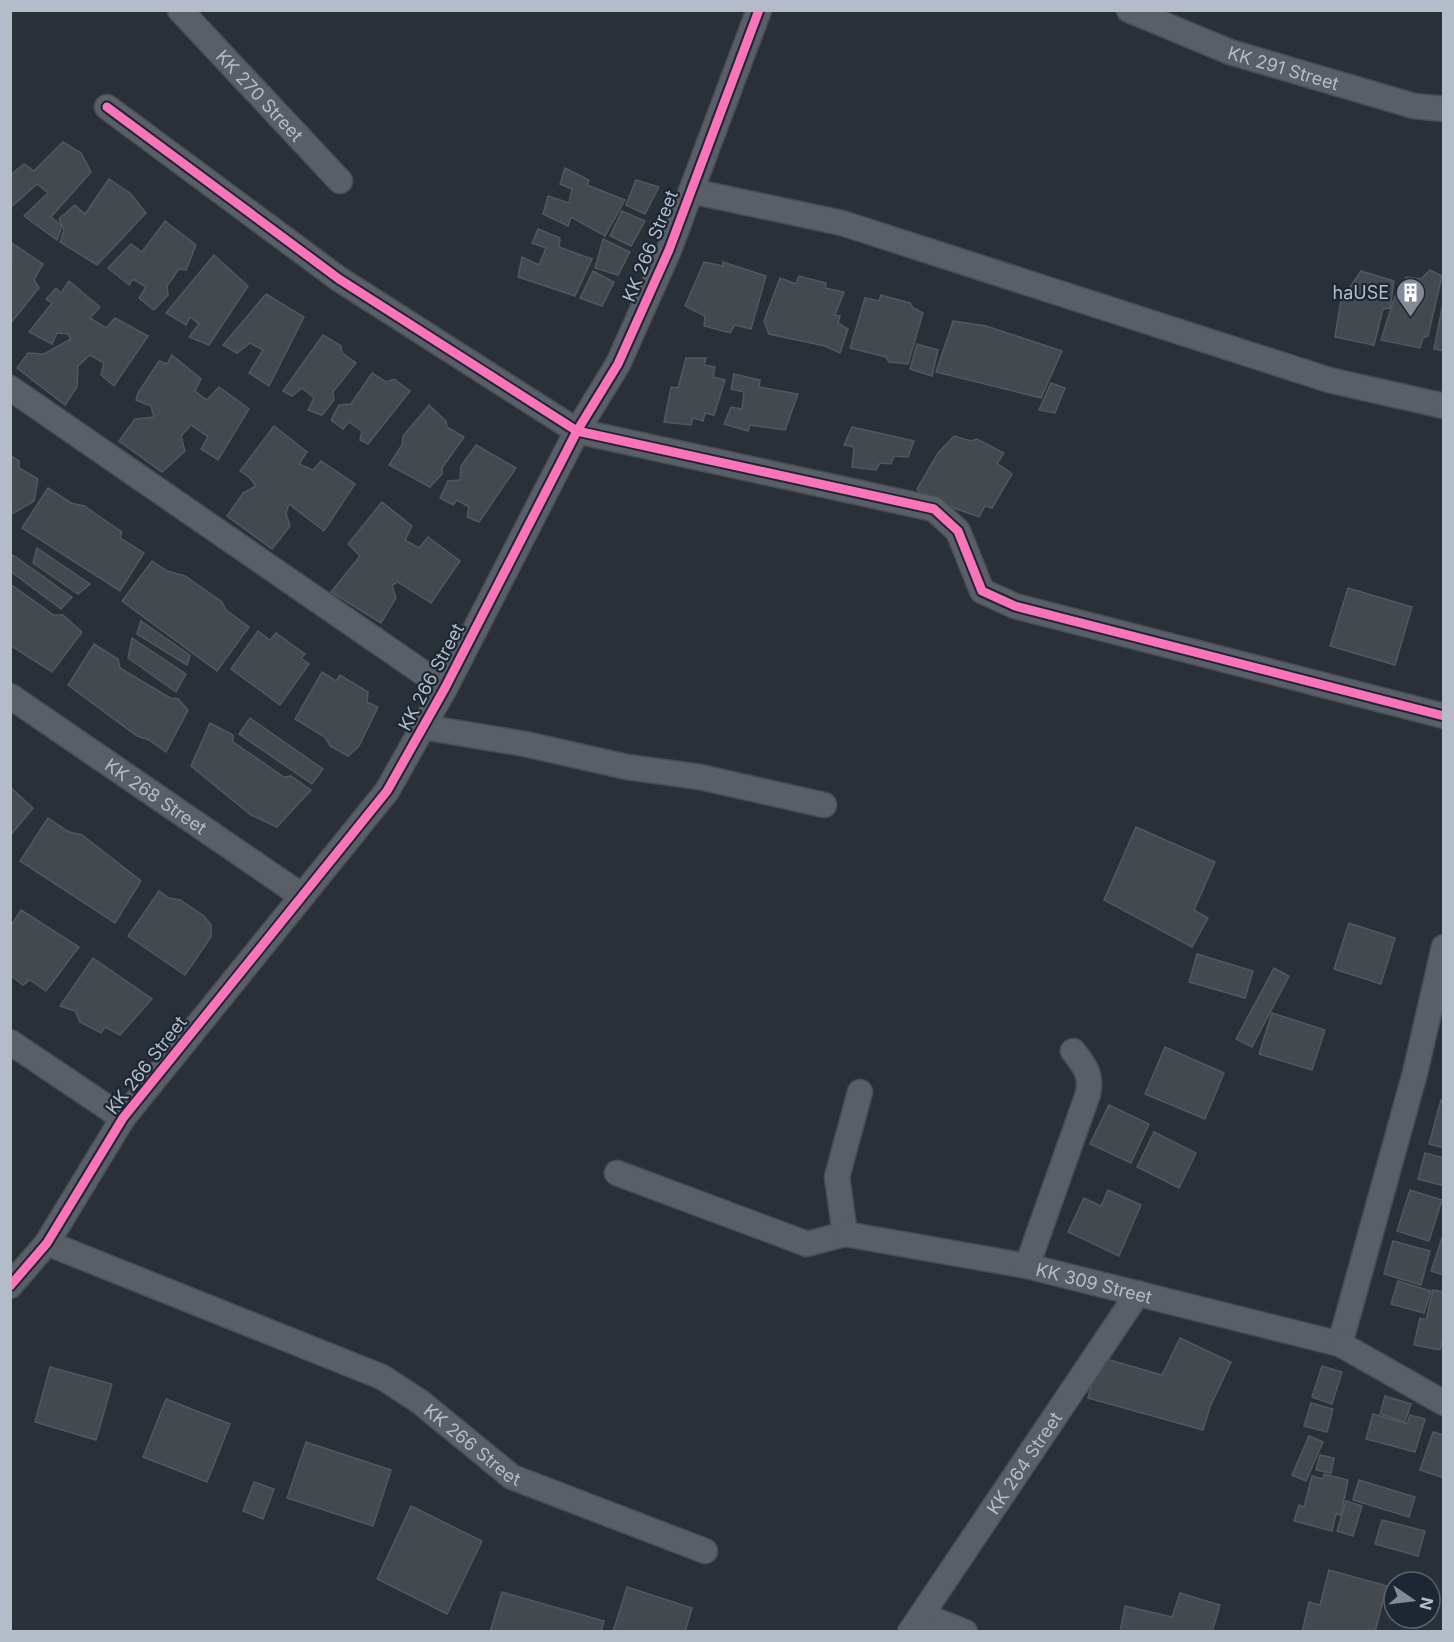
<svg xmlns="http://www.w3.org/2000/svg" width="1454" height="1642" viewBox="0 0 1454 1642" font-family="Inter,sans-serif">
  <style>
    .building { fill: #444950; stroke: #52575f; stroke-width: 1.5 }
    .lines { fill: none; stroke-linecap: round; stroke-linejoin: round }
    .minor-casing { stroke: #484c53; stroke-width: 27 }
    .minor { stroke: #5a5e66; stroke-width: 24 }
    .cycleway-casing { stroke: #1d2633; stroke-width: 13 }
    .cycleway { stroke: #fb73b8; stroke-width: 9 }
    .labels { text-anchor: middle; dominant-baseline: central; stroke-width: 4.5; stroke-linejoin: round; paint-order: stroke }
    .street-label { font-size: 18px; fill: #b4bcc9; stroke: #1d2633 }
    .poi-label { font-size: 18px; fill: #b4bcc9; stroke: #1d2633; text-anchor: end }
  </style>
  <rect width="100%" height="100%" fill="#2a3038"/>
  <g class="building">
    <polygon points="63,142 81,153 91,172 51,217 62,226 57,240 24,216 48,193 37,184 10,208 10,175 24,164 34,171"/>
    <polygon points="565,168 589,180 587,185 625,200 605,236 571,217 568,226 543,214 548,196 569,203 572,189 560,184"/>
    <polygon points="109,179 130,193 146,213 97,265 60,242 64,230 59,219 75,205 85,214"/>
    <polygon points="636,180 659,187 645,214 626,205"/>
    <polygon points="622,211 645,221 631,246 610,236"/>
    <polygon points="165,221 196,245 186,270 179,269 167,286 168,295 154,310 139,298 146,287 133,279 129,285 108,268 131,244 142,252"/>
    <polygon points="538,229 560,238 559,247 592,259 575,296 518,277 522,257 539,265 546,248 532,243"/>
    <polygon points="603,239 630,252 618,275 595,268"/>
    <polygon points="12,243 43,264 34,280 39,288 10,324"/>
    <polygon points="214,255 248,286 209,345 189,337 199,324 190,317 186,325 166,313"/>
    <polygon points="704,262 723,266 723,262 766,276 751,329 735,325 730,333 704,326 705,316 685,306"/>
    <polygon points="1430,270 1442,276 1428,336 1423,338 1420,348 1381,340 1394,299 1406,277 1421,279"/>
    <polygon points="593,271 614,282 602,306 580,298"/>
    <polygon points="1361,271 1394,281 1390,308 1383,309 1374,345 1335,337 1342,293 1351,286"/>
    <polygon points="799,276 826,283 825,288 844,292 835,315 840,316 838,323 848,329 840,353 825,346 769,334 764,321 780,278 796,284"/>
    <polygon points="69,281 100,307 90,318 106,328 115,318 148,336 114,386 101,375 104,363 90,355 78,366 77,387 65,405 17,368 28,353 44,354 71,339 68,334 57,333 52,344 29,332 52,303 46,299 56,288 61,293"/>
    <polygon points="266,294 304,317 269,386 249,373 263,350 250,343 237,353 223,345"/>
    <polygon points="881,295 910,303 913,308 923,313 908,364 889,362 886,357 850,348 865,298 879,301"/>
    <polygon points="1443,303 1444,303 1444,351 1434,349"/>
    <polygon points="953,321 986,326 1062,351 1041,398 936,372"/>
    <polygon points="323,335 341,346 342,353 356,363 333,392 334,400 322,415 308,410 314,398 302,388 292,396 283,391"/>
    <polygon points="917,344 938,350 932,376 910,369"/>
    <polygon points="172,355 201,379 195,391 207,400 219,387 249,409 218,460 201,449 208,437 191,425 181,436 185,451 162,472 119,441 135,419 154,417 151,406 136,400 138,393 159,361 167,364"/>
    <polygon points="686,358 706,358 704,365 715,367 713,377 725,380 714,415 705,413 703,421 693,418 691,425 664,422 671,387 678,388"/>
    <polygon points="372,373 386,382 394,379 410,391 368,444 360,440 362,431 349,422 343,429 331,420 339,405 351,404"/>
    <polygon points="734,374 760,380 759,387 798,394 785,430 750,425 748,431 724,424 731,407 742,409 744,392 731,389"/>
    <polygon points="1051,383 1065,388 1055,413 1039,410"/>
    <polygon points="429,405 446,421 447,427 464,437 442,468 442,474 430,487 389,465 402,445 403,436"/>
    <polygon points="274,426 307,452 299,464 313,470 321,461 355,484 324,531 289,504 286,513 290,526 272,549 227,516 243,493 256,486 249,477 240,471"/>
    <polygon points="852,427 914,441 908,457 894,456 891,464 880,463 876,470 852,467 854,447 844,445"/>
    <polygon points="954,436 971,441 977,439 1004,453 997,463 1012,474 992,508 985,506 979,517 926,498 917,489 938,453"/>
    <polygon points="476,445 516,468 479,522 467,517 469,507 457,500 453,505 440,498 448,481 460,480 461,466"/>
    <polygon points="10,455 19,461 19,468 38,479 34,501 10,515"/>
    <polygon points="48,488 71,503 84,506 122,532 120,538 144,553 120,591 22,528"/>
    <polygon points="382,502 412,526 405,540 419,548 428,537 460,561 431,603 398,582 392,585 396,598 381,623 331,592 360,556 348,544"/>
    <polygon points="37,548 90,584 78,594 33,563"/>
    <polygon points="13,555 72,597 61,609 10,571"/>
    <polygon points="152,561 167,571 185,576 222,602 226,610 249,627 217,671 122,601"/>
    <polygon points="10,584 54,615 63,615 82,632 52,672 10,645"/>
    <polygon points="1348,588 1412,607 1395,665 1330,646"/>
    <polygon points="141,621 190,655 187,665 137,634"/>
    <polygon points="258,631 270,640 276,633 305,654 301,658 309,664 280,705 231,669"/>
    <polygon points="132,638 186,674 176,692 128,658"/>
    <polygon points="94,644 118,659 120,668 170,698 178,699 188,710 166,752 149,740 137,736 68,685"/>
    <polygon points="322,672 336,681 340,675 368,692 367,702 378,707 359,746 348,756 330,746 325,737 295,719"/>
    <polygon points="250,718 323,769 312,784 239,734"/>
    <polygon points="210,723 233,735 233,742 284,777 291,776 311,790 277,827 251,815 191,766"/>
    <polygon points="10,787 33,808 10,836"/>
    <polygon points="48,818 69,832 82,835 141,881 115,923 20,861"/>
    <polygon points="1136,827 1215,862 1194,910 1208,918 1192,947 1104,900"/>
    <polygon points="159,891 169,898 180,900 204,916 211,925 211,937 185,975 128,936"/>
    <polygon points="21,910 79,947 46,991 30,980 23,985 10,975 10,927"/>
    <polygon points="1349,923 1395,938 1381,984 1334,969"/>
    <polygon points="1197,954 1253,971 1245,998 1189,982"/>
    <polygon points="93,958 152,999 120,1035 105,1027 101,1033 80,1022 75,1011 60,1006"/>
    <polygon points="1274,968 1289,976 1252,1047 1236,1039"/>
    <polygon points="1272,1013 1325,1030 1312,1070 1259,1054"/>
    <polygon points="1165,1047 1224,1073 1205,1119 1145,1094"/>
    <polygon points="1441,1100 1444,1100 1444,1148 1429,1144"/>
    <polygon points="1109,1105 1149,1124 1131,1163 1090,1144"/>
    <polygon points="1154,1132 1196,1153 1179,1188 1137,1167"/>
    <polygon points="1425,1153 1444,1158 1444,1186 1418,1179"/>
    <polygon points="1108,1190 1141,1205 1119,1256 1068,1232 1084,1198 1101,1206"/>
    <polygon points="1410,1190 1442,1200 1429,1241 1397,1231"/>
    <polygon points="1444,1232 1444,1275 1431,1271"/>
    <polygon points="1393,1241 1430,1251 1421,1285 1384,1274"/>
    <polygon points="1398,1281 1431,1291 1424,1313 1391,1304"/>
    <polygon points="1433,1290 1444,1292 1444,1334 1440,1350 1414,1345 1420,1318 1426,1320"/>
    <polygon points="1180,1338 1231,1362 1210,1407 1203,1430 1088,1398 1099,1357 1162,1375"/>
    <polygon points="1322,1366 1342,1372 1332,1404 1312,1397"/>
    <polygon points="50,1367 112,1384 96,1440 35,1422"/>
    <polygon points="1385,1396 1411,1404 1405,1422 1380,1414"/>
    <polygon points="166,1399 230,1424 207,1482 143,1457"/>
    <polygon points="1311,1403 1333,1409 1327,1432 1304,1426"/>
    <polygon points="1373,1414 1407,1424 1410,1415 1425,1419 1415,1452 1366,1439"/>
    <polygon points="1433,1432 1444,1435 1444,1478 1420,1470"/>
    <polygon points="1309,1436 1323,1442 1306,1481 1292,1475"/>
    <polygon points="306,1442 391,1470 373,1526 287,1498"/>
    <polygon points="1320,1455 1334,1458 1331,1473 1316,1470"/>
    <polygon points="1324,1474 1348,1480 1341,1515 1336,1514 1332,1531 1294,1521 1299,1505 1304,1507 1312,1476 1323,1479"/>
    <polygon points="1359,1480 1415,1497 1409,1517 1353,1500"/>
    <polygon points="254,1482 274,1489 263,1519 243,1511"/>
    <polygon points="1346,1501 1362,1506 1353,1536 1337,1531"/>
    <polygon points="411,1506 482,1541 447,1614 377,1579"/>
    <polygon points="1382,1520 1425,1531 1418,1556 1375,1544"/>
    <polygon points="1329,1570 1387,1586 1375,1632 1302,1632 1309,1602 1320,1605"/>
    <polygon points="627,1587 692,1608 685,1632 613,1632"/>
    <polygon points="502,1592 604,1621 601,1632 490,1632"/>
    <polygon points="1180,1593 1220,1605 1212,1632 1120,1632 1125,1606 1172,1617"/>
  </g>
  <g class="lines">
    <defs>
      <g id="minor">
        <path id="s1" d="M180,10L340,181"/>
        <path id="s2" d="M1129,10L1230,52L1414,106L1444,109"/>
        <polyline points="107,107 339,279 577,431 934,509 958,531 982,591 1015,606 1444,716"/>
        <polyline points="691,191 842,223 1329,380 1444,406"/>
        <polyline points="10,388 445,688"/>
        <path id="s3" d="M10,696L302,896"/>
        <polyline points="423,727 525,744 627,767 700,777 824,805"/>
        <polyline points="10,1042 123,1118"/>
        <polyline points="617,1173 807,1244 845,1234 837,1177 860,1092"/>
        <path id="s4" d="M845,1234L1027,1266L1340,1344L1415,1073L1444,947"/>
        <path id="s5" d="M47,1243L382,1377L419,1401L512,1477L705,1551"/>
        <path d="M1027,1266L1088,1094C1092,1075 1085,1066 1073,1051"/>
        <polyline points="10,1286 47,1243 123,1118 387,791 445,688 577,431 618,364 669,250 759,10"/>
        <polyline points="1340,1344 1444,1403"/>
        <polyline points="922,1615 965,1632"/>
        <path id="s6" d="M910,1632L1138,1293"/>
      </g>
    </defs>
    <use href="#minor" class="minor-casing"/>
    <use href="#minor" class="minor"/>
    <defs>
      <g id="cycleway">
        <polyline points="107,107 339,279 577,431 934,509 958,531 982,591 1015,606 1444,716"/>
        <polyline points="10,1286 47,1243 123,1118 387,791 445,688 577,431 618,364 669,250 759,10"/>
      </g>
    </defs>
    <use href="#cycleway" class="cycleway-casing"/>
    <use href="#cycleway" class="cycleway"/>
  </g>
  <defs>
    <symbol id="building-pin" viewBox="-11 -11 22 30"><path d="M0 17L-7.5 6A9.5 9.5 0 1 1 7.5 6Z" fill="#848b96" stroke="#1d2633"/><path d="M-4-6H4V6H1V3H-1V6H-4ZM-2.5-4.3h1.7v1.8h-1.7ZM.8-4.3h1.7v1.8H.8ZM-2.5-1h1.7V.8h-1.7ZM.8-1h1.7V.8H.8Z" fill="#fff"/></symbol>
  </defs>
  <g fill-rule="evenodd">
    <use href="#building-pin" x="1394" y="276" width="33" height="45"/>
  </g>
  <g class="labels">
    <g class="street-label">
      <text stroke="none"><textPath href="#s2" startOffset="165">KK 291 Street</textPath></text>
      <text stroke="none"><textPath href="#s1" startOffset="117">KK 270 Street</textPath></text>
      <text transform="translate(650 246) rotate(-68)">KK 266 Street</text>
      <text transform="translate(431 677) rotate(-62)">KK 266 Street</text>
      <text stroke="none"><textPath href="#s3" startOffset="177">KK 268 Street</textPath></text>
      <text transform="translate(146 1065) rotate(-52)">KK 266 Street</text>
      <text stroke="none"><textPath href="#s4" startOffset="254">KK 309 Street</textPath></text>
      <text stroke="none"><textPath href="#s5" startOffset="474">KK 266 Street</textPath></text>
      <text stroke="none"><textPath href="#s6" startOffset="204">KK 264 Street</textPath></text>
    </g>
    <g class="poi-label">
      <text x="1389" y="292">haUSE</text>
    </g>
  </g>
  <rect width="1454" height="1642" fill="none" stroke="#b4bcc9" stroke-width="24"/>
  <g transform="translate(1412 1600) rotate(104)"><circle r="28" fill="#1d2633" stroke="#59626f" stroke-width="1.5"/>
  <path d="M0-4.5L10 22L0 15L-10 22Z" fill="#848b96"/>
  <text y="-9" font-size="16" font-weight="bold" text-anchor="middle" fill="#b4bcc9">N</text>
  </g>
</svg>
